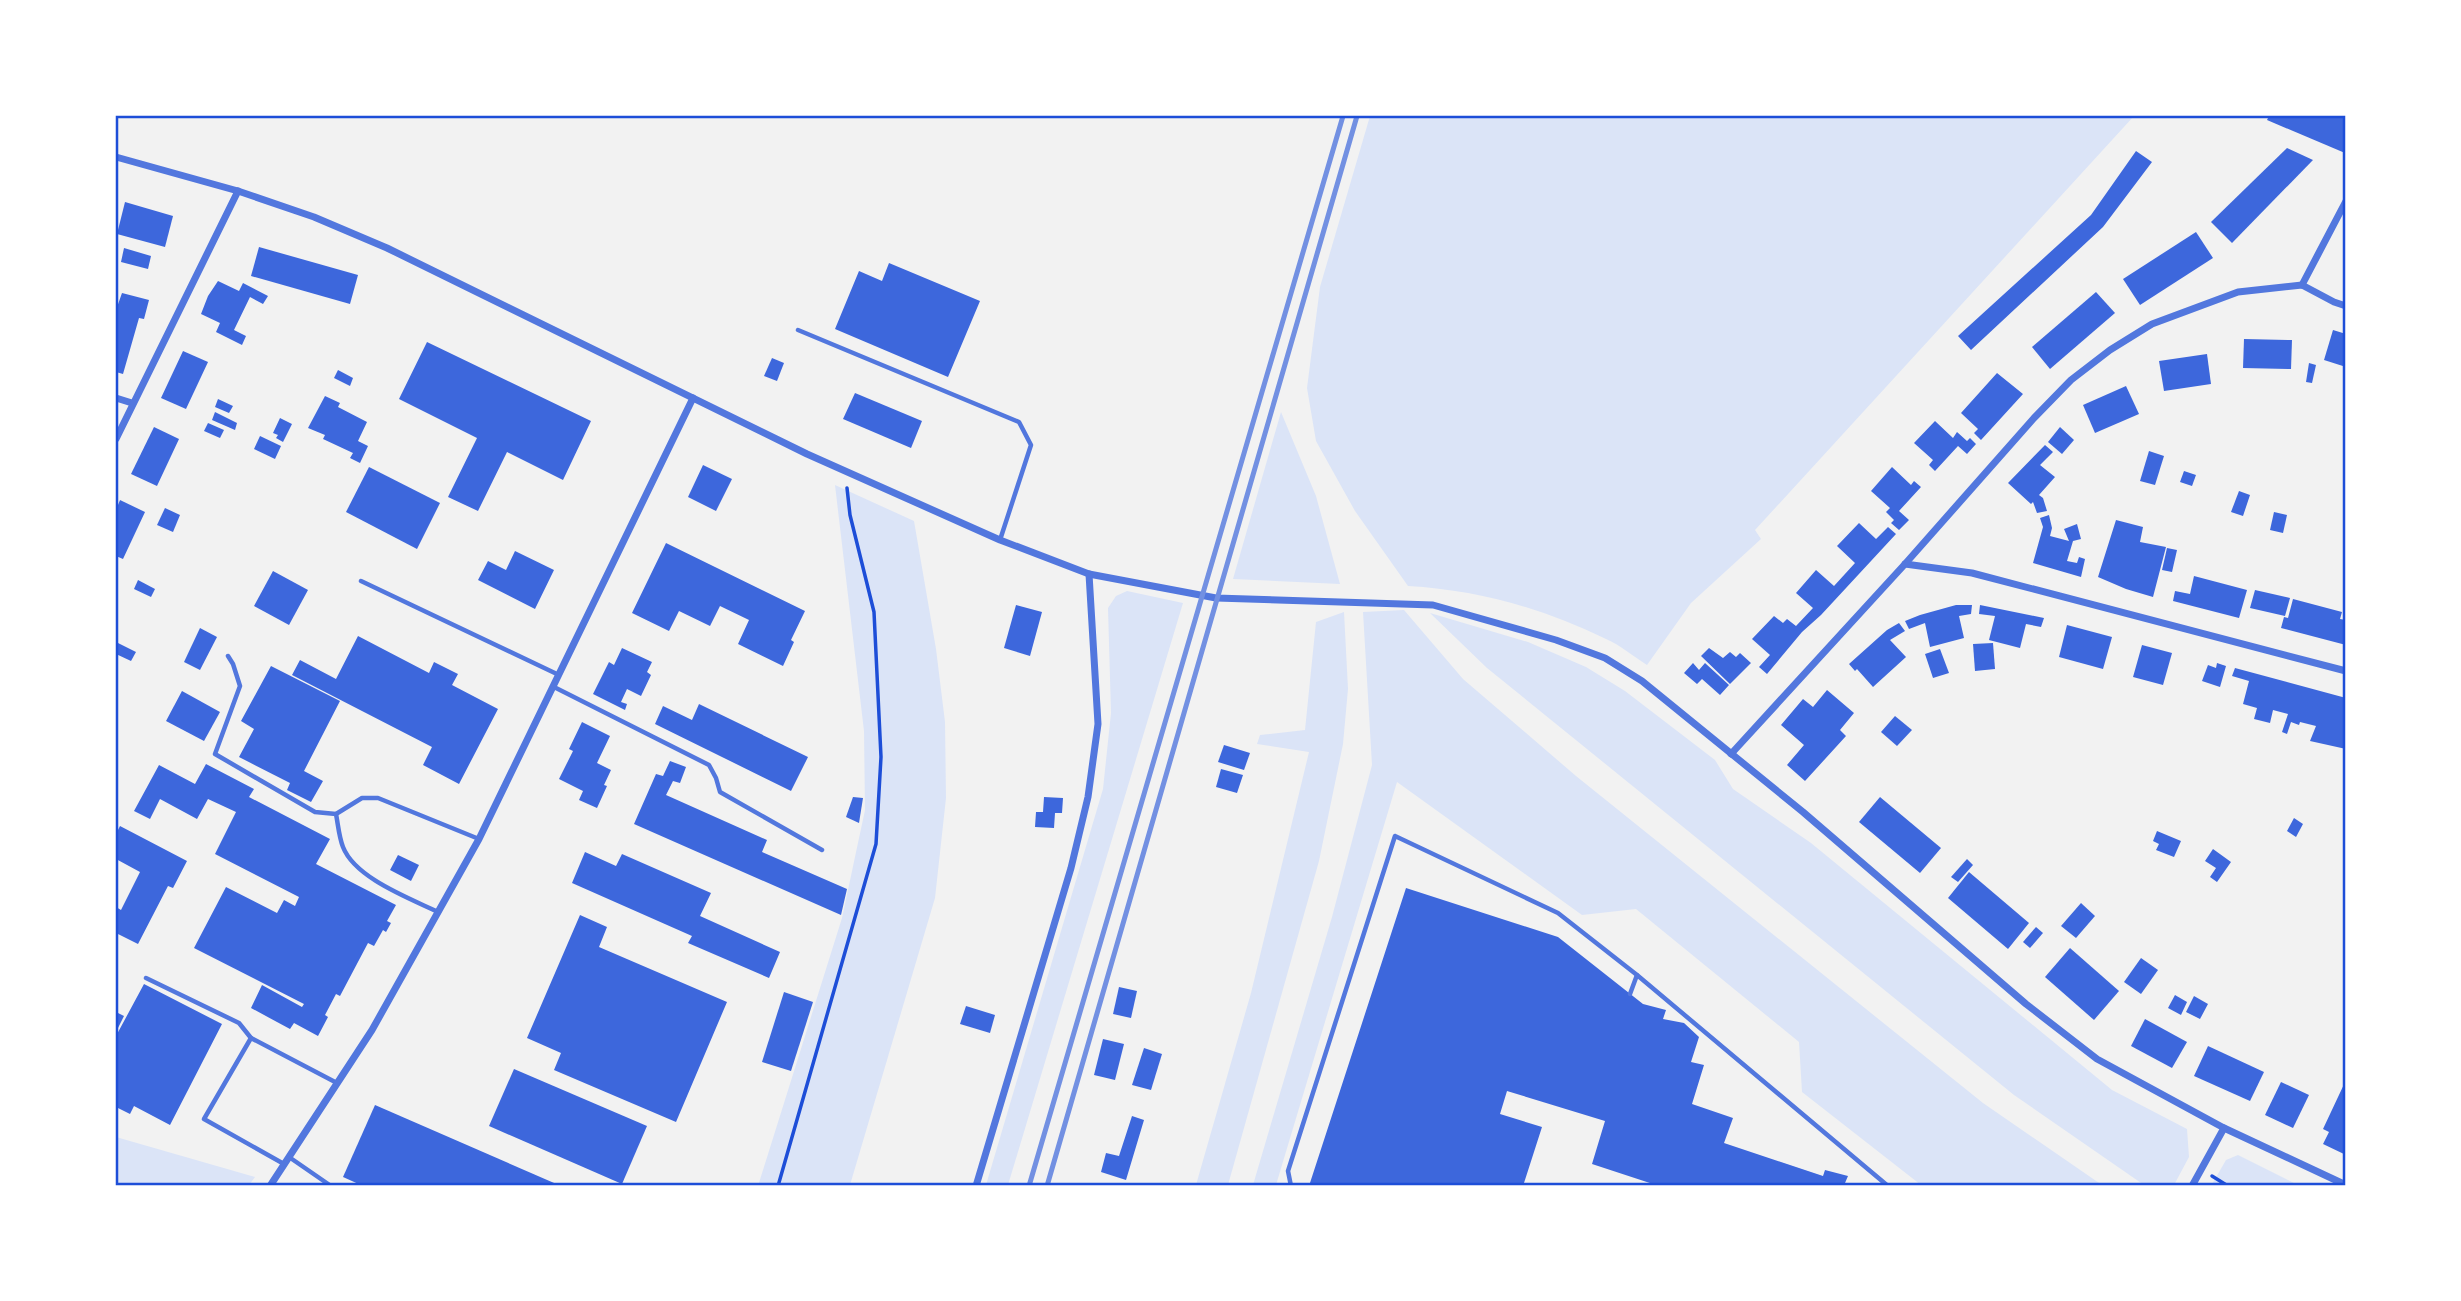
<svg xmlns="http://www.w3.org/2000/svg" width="2461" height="1301" viewBox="0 0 2461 1301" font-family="'Archivo Narrow',sans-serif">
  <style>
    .green { fill: #dbe4f7 }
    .building { fill: #3d67dc }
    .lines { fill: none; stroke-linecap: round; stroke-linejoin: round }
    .path { stroke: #1d4ed8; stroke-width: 3.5 }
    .service { stroke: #5277de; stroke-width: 4.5 }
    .minor { stroke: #5277de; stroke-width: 7 }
    .rail { stroke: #7290e2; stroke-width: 5 }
    .neatline { fill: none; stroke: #1d4ed8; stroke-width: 2.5 }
  </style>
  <rect width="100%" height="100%" fill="#f2f2f2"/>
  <g class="green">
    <path d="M1370,116H2134L1755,530L1761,539L1691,603L1647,665C1633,656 1620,645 1606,639C1542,608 1478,590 1408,586L1355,511L1316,441L1307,388L1320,287Z"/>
    <polygon points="1281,412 1316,496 1340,584 1233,579"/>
    <polygon points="835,485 914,521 936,649 945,722 946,798 935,898 850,1185 758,1186 842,918 865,810 864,731"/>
    <polygon points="1127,591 1183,603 1008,1185 986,1185 1103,789 1111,713 1108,608 1116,596"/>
    <polygon points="1404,610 1463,679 1576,776 1983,1103 2102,1185 1921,1185 1802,1092 1799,1042 1636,909 1582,915 1397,782 1276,1185 1253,1185 1332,917 1372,765 1363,612"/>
    <polygon points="1344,612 1348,689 1343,744 1319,861 1228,1185 1196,1185 1251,993 1309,752 1257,744 1260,735 1305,730 1316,622"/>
    <polygon points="1430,613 1528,642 1586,667 1625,691 1715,760 1733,789 1811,843 2112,1090 2187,1129 2189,1157 2174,1185 2144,1185 2014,1095 1487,668"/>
    <polygon points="116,1137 255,1177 249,1185 116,1185"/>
    <polygon points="2238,1155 2298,1185 2211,1186 2226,1160"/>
  </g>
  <g class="building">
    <polygon points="2269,116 2338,116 2346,119 2345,153 2267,120"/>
    <polygon points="2287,148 2313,160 2232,243 2211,222"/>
    <polygon points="2136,151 2152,162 2103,227 1971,350 1958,336 2091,215"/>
    <polygon points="125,202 173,216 165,247 117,234"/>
    <polygon points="2196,232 2213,258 2140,305 2123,279"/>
    <polygon points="259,247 358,275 350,304 251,276"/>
    <polygon points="124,248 151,256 148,269 121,262"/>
    <polygon points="889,263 980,301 948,377 835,329 859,271 882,281"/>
    <polygon points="218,281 239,291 243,283 268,296 263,304 250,297 234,330 246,336 242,345 216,332 220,323 201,314 208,296"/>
    <polygon points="2096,292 2115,313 2050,369 2032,347"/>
    <polygon points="122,293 149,300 144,319 139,318 123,374 116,372 116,310"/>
    <polygon points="2333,330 2346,334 2346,367 2324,360"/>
    <polygon points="2244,339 2292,340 2291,369 2243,368"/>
    <polygon points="427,342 591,421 563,480 507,452 478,511 448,497 477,438 399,399"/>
    <polygon points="183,351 208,362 186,409 161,398"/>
    <polygon points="2207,354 2211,384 2164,391 2159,361"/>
    <polygon points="772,358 784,363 777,381 764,376"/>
    <polygon points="2309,363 2316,365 2312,383 2306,382"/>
    <polygon points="338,370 353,378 350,386 334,378"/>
    <polygon points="1997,373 2023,394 1981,440 1974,433 1978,429 1961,413"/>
    <polygon points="2126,386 2139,414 2095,433 2083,405"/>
    <polygon points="855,393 922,421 911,448 843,419"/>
    <polygon points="325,396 340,403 338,407 367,422 358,441 368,446 360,463 350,458 353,453 323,439 325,435 308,428"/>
    <polygon points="218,399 233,406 229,413 215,407"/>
    <polygon points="215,412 237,423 235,430 212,420"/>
    <polygon points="280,418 292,424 283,442 276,438 278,435 273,433"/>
    <polygon points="1935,421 1953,438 1957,432 1967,441 1970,438 1976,444 1967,454 1958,446 1935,471 1929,465 1933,460 1914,443"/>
    <polygon points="208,423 224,430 220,438 204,431"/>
    <polygon points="154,427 179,439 157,486 131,474"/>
    <polygon points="2060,427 2074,440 2062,454 2048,442"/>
    <polygon points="260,436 281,446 275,459 254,449"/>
    <polygon points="2045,445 2053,452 2040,465 2055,477 2039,495 2043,498 2047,511 2037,513 2033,502 2031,504 2008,483"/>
    <polygon points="2149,451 2164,456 2155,485 2140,481"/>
    <polygon points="703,465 732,479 716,511 688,497"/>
    <polygon points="369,467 440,503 417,549 346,512"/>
    <polygon points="1892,467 1911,485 1914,481 1921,487 1899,511 1909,520 1899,530 1891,523 1894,520 1886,512 1890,508 1871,491"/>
    <polygon points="2184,471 2196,475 2192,486 2180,482"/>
    <polygon points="2239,491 2250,495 2243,516 2231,512"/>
    <polygon points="120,500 145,512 123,559 116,556 116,510"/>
    <polygon points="165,508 180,515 173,532 157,525"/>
    <polygon points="2274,512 2287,515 2283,533 2270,530"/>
    <polygon points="2049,515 2052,528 2050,536 2069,541 2064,529 2077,524 2081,539 2073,541 2067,561 2077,563 2079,557 2085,559 2081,577 2033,563 2043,527 2040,518"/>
    <polygon points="2116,520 2143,527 2140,542 2166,547 2153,597 2126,589 2098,577"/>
    <polygon points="1859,523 1876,539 1888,527 1896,534 1821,615 1802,632 1767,674 1759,667 1770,655 1752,639 1774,616 1783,623 1787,619 1796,626 1813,608 1796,593 1816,570 1834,586 1855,563 1837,546"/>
    <polygon points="666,543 805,611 791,640 794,642 783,666 738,644 749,620 720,606 710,626 679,611 669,631 632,613"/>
    <polygon points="2167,548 2177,550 2172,572 2162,570"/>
    <polygon points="515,551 554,570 535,609 478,580 488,561 506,570"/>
    <polygon points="273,571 308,590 289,625 254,606"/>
    <polygon points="2194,576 2247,590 2239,618 2173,601 2175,591 2190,594"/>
    <polygon points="138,580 155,589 151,597 134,589"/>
    <polygon points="2255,590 2290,598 2285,616 2250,608"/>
    <polygon points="2293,599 2342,612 2340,619 2346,620 2346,645 2281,628 2284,617 2288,618"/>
    <polygon points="1016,605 1042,612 1030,656 1004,648"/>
    <polygon points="1956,605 1972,605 1971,614 1959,616 1964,638 1930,647 1925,623 1909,629 1905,621 1920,615"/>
    <polygon points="1980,605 2044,618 2041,627 2026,624 2020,648 1989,640 1995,616 1979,614"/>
    <polygon points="1899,623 1905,631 1890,640 1906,657 1873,687 1857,669 1855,671 1849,664 1887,630"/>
    <polygon points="2067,625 2112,637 2103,669 2059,657"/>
    <polygon points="200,628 217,637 200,670 184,662"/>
    <polygon points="358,636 429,673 434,662 458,674 452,685 498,709 459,784 423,765 432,747 292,675 300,660 336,679"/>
    <polygon points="116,642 136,652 131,661 116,654"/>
    <polygon points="1993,643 1995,669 1975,671 1973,644"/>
    <polygon points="2142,645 2172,653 2163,685 2133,677"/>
    <polygon points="622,648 652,662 647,672 651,675 641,696 627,689 621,702 627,704 625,710 593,694 609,662 614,665"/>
    <polygon points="1709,648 1723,658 1730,652 1736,657 1740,653 1751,663 1730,684 1701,656"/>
    <polygon points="1940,649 1949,673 1933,678 1925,654"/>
    <polygon points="1693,663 1699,670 1705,663 1729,685 1720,695 1702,679 1697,684 1684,673"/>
    <polygon points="2217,663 2226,666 2220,687 2202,681 2208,665 2216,668"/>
    <polygon points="271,666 340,701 304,771 323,781 311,802 287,790 290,783 239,757 254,729 241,721"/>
    <polygon points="2235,668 2346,698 2346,749 2310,741 2316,726 2300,722 2299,725 2291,722 2287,734 2282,732 2288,714 2273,710 2270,723 2254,719 2257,708 2243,704 2249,681 2232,676"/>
    <polygon points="1827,690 1854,713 1840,730 1846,736 1805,781 1787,765 1804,745 1781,725 1803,699 1813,707"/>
    <polygon points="182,691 220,712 204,741 166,721"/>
    <polygon points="699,704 808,757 791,791 655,724 663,706 692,720"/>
    <polygon points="1895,716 1912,730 1897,746 1881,732"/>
    <polygon points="582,722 610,736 597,763 611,770 604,785 607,786 597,808 579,800 583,791 559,779 573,751 569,749"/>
    <polygon points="1224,745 1250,753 1244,770 1218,762"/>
    <polygon points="670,761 686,767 680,783 673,781 666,795 767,840 762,852 847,889 841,915 634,824 656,774 663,776"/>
    <polygon points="206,764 254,789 249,797 330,839 316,864 396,905 387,921 391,923 386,932 383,930 374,946 368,943 340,996 336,994 325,1015 328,1017 318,1036 294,1023 290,1029 251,1008 262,985 302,1007 304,1004 194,948 226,887 277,913 284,900 295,906 299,897 215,854 236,812 208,799 197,819 160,799 150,819 134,811 159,765 195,784"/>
    <polygon points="1221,769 1243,775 1237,793 1216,787"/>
    <polygon points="853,797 863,798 859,823 846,817"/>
    <polygon points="1044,797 1063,798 1062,813 1055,813 1054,828 1035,827 1036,812 1043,812"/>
    <polygon points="1880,797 1941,848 1920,873 1859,822"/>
    <polygon points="2294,818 2303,824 2296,837 2287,831"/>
    <polygon points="120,826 187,861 173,888 168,886 138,944 116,933 116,907 121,910 140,872 116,859 116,834"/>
    <polygon points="2157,831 2181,841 2174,857 2156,850 2159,844 2153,841"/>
    <polygon points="2213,849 2231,862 2217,882 2210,877 2216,868 2205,861"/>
    <polygon points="585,852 616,866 622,854 711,893 700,916 780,952 769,978 688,943 692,936 572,883"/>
    <polygon points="398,855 419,865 411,881 390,870"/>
    <polygon points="1967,859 1973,865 1958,882 1951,877"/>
    <polygon points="1969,872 2029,923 2008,949 1948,898"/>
    <polygon points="1406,888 1558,937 1643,1004 1666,1010 1663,1019 1684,1023 1699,1037 1691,1062 1704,1065 1692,1104 1733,1118 1724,1143 1823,1176 1825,1170 1848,1176 1845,1183 1851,1186 1659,1186 1592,1164 1605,1121 1507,1091 1500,1114 1542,1127 1523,1186 1309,1186"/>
    <polygon points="2081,903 2095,916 2076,938 2061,926"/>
    <polygon points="580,915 607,927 599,947 727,1002 676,1122 554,1070 561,1053 527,1038"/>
    <polygon points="2036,927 2043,933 2030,948 2023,942"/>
    <polygon points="2070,948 2119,991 2094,1020 2045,977"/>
    <polygon points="2141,958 2158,970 2141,994 2124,982"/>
    <polygon points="144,984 222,1024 170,1125 134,1106 130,1114 116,1107 116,1036"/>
    <polygon points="1119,987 1137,991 1131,1018 1113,1014"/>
    <polygon points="784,992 813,1002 791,1071 762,1062"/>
    <polygon points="2175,995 2187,1002 2181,1015 2168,1008"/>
    <polygon points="2194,996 2208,1004 2200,1019 2186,1012"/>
    <polygon points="966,1006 995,1015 990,1033 960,1024"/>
    <polygon points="116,1012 124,1016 116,1032"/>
    <polygon points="2145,1019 2187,1042 2172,1068 2131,1046"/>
    <polygon points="1103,1039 1124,1044 1115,1080 1094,1075"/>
    <polygon points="2208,1046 2264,1072 2250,1101 2194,1076"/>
    <polygon points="1144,1048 1162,1054 1151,1090 1132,1085"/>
    <polygon points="514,1069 647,1126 622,1184 489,1126"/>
    <polygon points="2346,1080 2346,1155 2323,1144 2329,1132 2323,1129"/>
    <polygon points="2281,1082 2309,1095 2293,1128 2265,1115"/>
    <polygon points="375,1105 561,1186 363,1186 343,1177"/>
    <polygon points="1132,1116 1144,1120 1126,1180 1101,1172 1106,1153 1119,1156"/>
  </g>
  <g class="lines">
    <g class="path">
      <polyline points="2212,1176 2228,1186"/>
      <polyline points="778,1186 876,844 881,757 874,612 850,515 847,488"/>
    </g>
    <g class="service">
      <polyline points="798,330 1019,422 1031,445 1000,540"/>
      <polyline points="361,581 559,675"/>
      <polyline points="228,656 233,664 240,686 215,754 315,812 336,814 362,798 378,798 479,839"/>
      <polyline points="554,687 709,765 716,778 720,792 822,850"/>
      <path d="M336,814C338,824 339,837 343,847C355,878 409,898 438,912"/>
      <polyline points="146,978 239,1023 251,1038"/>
      <polyline points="1630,994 1637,975"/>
      <polyline points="289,1157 331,1186"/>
      <polyline points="284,1164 204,1119 251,1038 337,1083"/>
      <polyline points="1291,1186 1288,1171 1395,836 1558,913 1637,975 1888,1186"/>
    </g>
    <g class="minor">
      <polyline points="116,157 238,191 314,217 387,248 807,454 1000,540 1089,574 1216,598 1433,605 1556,640 1605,658 1642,681 1803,812 2026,1004 2097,1059 2224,1128 2346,1185"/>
      <polyline points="2302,285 2346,201"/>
      <polyline points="116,398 132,403"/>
      <polyline points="116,439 238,191"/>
      <polyline points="1905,564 1972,573 2346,671"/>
      <polyline points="1731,754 1905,564 2034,418 2071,380 2110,350 2152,324 2238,292 2302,285 2334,302 2346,306"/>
      <polyline points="270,1186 372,1030 479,839 693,398"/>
      <polyline points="976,1186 1071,868 1088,797 1098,724 1089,574"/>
      <polyline points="2192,1186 2224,1128"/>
    </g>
    <g class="rail">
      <polyline points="1029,1186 1343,116"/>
      <polyline points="1047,1186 1357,116"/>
    </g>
  </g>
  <rect width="2461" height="1301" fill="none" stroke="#ffffff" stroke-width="234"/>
  <rect x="117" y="117" width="2227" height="1067" class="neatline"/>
</svg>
